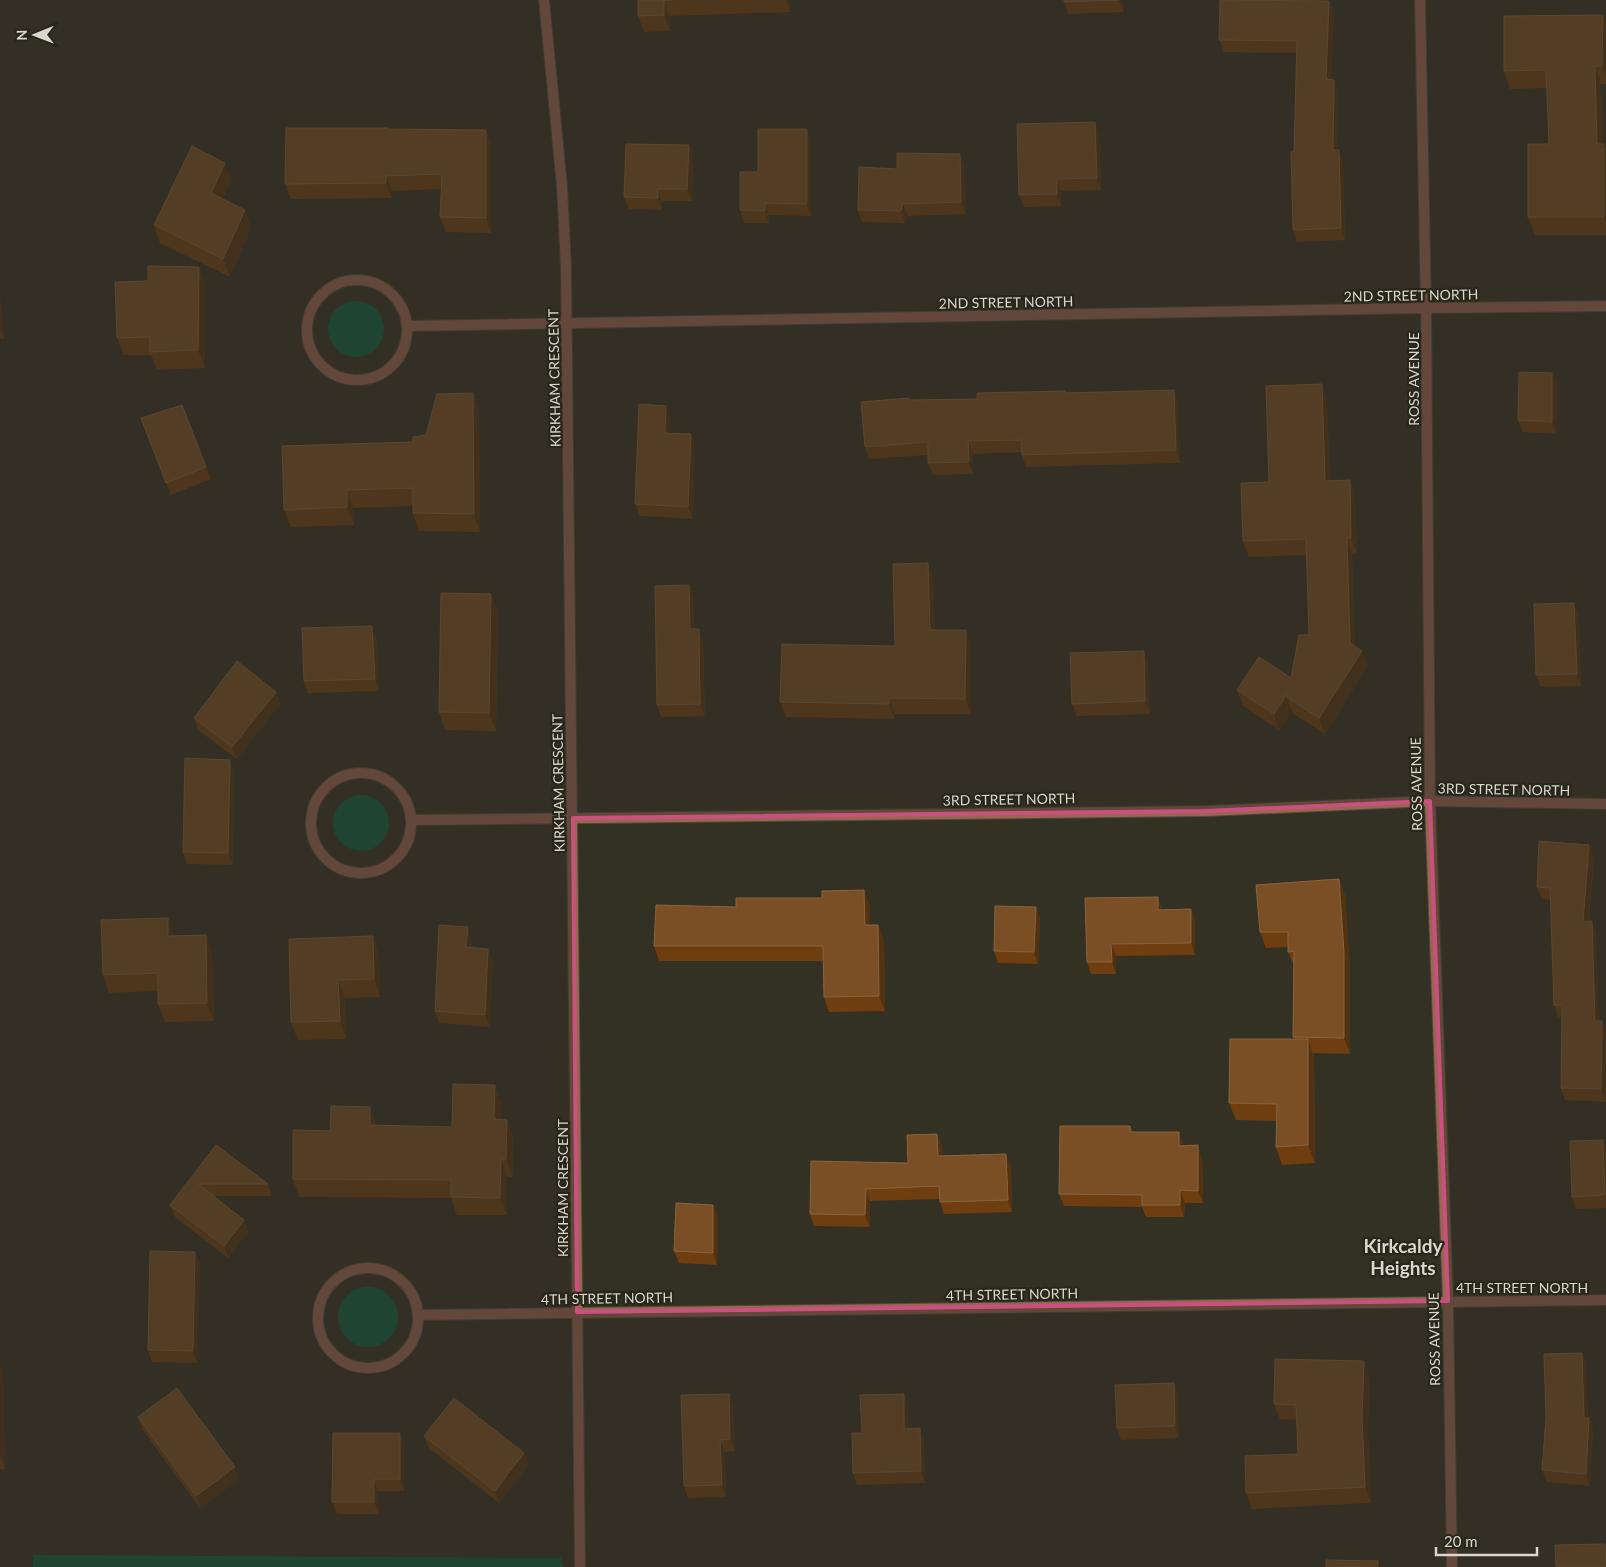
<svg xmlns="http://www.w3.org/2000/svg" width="1606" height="1567" viewBox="0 0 1606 1567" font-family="Lato,sans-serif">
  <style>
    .green { fill: #086044 }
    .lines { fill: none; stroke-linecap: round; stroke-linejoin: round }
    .minor-casing { stroke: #4e4b3f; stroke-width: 12 }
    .minor { stroke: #9d6454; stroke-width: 10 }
    .wall { fill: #6e3e11 }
    .shaded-wall { fill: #523210 }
    .building { fill: #7a4f26; stroke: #886440 }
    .marked { fill: none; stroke: #c9517e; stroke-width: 4; stroke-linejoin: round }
    .labels { text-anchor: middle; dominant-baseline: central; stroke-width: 4.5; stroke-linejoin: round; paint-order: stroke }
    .street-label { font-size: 14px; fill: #d9d7cf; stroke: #29261a }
    .district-label { font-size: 19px; font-weight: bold; fill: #d9d7cf; stroke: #29261a }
  </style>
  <rect width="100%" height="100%" fill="#333024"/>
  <g class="green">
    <circle cx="356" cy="329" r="28"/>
    <circle cx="361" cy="823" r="28"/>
    <circle cx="368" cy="1317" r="30"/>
    <polygon points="33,1555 561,1558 563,1567 33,1567"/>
  </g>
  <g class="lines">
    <defs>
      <g id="minor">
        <polyline points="544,0 562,186 566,268 580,1567"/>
        <polyline points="1420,0 1426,308 1430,801 1448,1301 1452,1567"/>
        <circle cx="357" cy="330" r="50"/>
        <polyline points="407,326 1426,308 1606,306"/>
        <circle cx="361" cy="823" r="50"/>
        <polyline points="412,820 1207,811 1430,801 1606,804"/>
        <circle cx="368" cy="1318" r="50"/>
        <polyline points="418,1315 1606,1300"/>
      </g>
    </defs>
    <use href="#minor" class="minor-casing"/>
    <use href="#minor" class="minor"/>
  </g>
  <g class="wall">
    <polygon points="638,0 790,0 790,12 669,16 670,31 644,32 638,16"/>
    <polygon points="1064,0 1123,0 1124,12 1068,14"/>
    <polygon points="1329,1 1334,13 1331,80 1338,92 1337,150 1339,150 1343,162 1345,240 1297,242 1293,230 1294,151 1297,53 1224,52 1219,40"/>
    <polygon points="1606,23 1606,84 1601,84 1603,144 1604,144 1606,149 1606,235 1535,235 1528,217 1549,144 1547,88 1510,89 1504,71"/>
    <polygon points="387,129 486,130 491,145 491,233 446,232 440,217 441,189 392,191 392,198 291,199 285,184"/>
    <polygon points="1100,134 1101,190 1061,191 1061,206 1024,207 1019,195"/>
    <polygon points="811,141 811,216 769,215 769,223 744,223 740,210 758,172"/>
    <polygon points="689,145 693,157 692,201 662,201 662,210 629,209 624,197"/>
    <polygon points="960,154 964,166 966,214 908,216 905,223 862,222 858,210 897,169"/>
    <polygon points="232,180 223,199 245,210 251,228 230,277 160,243 154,225"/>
    <polygon points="199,267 205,285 205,368 157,370 151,355 124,355 117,338 148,281"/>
    <polygon points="0,298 4,339 0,339"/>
    <polygon points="1557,386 1556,434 1523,432 1518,420"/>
    <polygon points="473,393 479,411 480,532 419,531 413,513 413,506 353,508 354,525 291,527 284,510 413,442 426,435"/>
    <polygon points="1066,393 1178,402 1180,463 1026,467 1022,455 1022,452 973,454 973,474 933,475 928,463 928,455 869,459 865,447 910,400 977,399"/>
    <polygon points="1327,400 1330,480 1350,480 1355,495 1357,553 1352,554 1355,647 1368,666 1325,734 1292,713 1292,711 1279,730 1243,706 1237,690 1291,678 1309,635 1307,555 1249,557 1243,541 1269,482"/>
    <polygon points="141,418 206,467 211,479 171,495"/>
    <polygon points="671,418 670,433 691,434 695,446 693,519 640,516 635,504"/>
    <polygon points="928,563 933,579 935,630 971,645 971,714 895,714 895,719 786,717 780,702 895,646"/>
    <polygon points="491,594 498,612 496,731 445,730 439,712"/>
    <polygon points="693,597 694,629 703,641 705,716 661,717 657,705"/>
    <polygon points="1579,615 1581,686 1541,687 1536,675"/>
    <polygon points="377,638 379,691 308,693 304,681"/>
    <polygon points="1148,663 1150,714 1077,716 1072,704"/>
    <polygon points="276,692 280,704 237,759 198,730 194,718"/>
    <polygon points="234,772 233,865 187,864 183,852"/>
    <polygon points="1594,857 1589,921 1596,933 1599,1021 1606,1102 1565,1100 1561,1088 1562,1017 1558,1017 1554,1005 1551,900 1542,899 1537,887"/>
    <polygon points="1339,879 1345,895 1350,968 1350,1054 1313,1053 1314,1057 1315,1163 1282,1165 1276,1147 1276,1121 1236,1120 1229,1103 1294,1039 1293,1037 1294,966 1288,952 1288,947 1266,948 1260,932"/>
    <polygon points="870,905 870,925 878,925 884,940 885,1011 829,1012 824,997 823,961 659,961 654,946 736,907"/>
    <polygon points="1036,907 1040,919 1038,964 998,963 994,951"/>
    <polygon points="1191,909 1195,921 1195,955 1116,956 1116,974 1091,974 1087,962 1162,910"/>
    <polygon points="206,935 212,953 214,1021 165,1022 158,1004 158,991 109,993 103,975 174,936"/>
    <polygon points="289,939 379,954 380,997 345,998 346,1039 298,1040 291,1022"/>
    <polygon points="472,939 471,947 493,961 490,1027 439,1023 435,1011"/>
    <polygon points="501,1103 501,1119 507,1120 513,1137 513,1177 507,1177 507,1215 457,1215 451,1198 299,1197 293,1179 330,1131 370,1107 376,1125 452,1127"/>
    <polygon points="1130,1126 1133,1132 1179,1132 1183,1145 1202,1157 1203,1203 1185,1203 1184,1217 1146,1217 1142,1207 1064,1206 1059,1194"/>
    <polygon points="937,1134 942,1146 942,1156 1011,1166 1012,1212 944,1214 940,1202 940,1199 870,1201 870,1227 814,1226 810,1214 908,1163"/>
    <polygon points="216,1145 268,1184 272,1196 213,1196 244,1220 248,1232 228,1258 175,1217 170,1205"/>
    <polygon points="1606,1147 1606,1208 1576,1209 1572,1197"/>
    <polygon points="713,1205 718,1217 717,1265 679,1263 674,1251"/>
    <polygon points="195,1252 200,1264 197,1363 152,1362 148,1350"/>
    <polygon points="1582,1353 1586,1365 1588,1418 1593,1430 1590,1486 1547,1482 1542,1470 1546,1418"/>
    <polygon points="1364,1361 1369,1376 1368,1432 1371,1503 1252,1509 1246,1493 1298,1454 1297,1420 1280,1419 1274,1404"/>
    <polygon points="0,1364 3,1373 5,1469 0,1469"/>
    <polygon points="1174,1383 1178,1395 1179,1438 1121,1440 1117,1428"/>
    <polygon points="733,1406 735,1451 725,1452 726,1497 688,1498 684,1486"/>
    <polygon points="908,1406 908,1429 920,1428 924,1441 925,1483 857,1485 853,1473 862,1433"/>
    <polygon points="138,1417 239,1479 200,1508 142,1429"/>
    <polygon points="424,1436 524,1453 529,1465 499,1503 429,1448"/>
    <polygon points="404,1445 404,1491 378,1491 379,1514 337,1514 332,1502"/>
  </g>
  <g class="shaded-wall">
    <polygon points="664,0 669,16 670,31 664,15"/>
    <polygon points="786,0 790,0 790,12"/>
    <polygon points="1119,0 1123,0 1124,12"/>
    <polygon points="1329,1 1334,13 1331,91 1326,79"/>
    <polygon points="1603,15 1606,23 1606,77 1602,66"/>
    <polygon points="1595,66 1601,84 1603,162 1597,144"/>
    <polygon points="1334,80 1338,92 1337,163 1333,150"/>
    <polygon points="1095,122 1100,134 1101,190 1097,178"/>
    <polygon points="807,129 811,141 811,216 807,204"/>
    <polygon points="486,130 491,145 491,233 486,218"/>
    <polygon points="1604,144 1606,149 1606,223 1604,217"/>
    <polygon points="689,145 693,157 692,201 687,189"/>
    <polygon points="1339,150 1343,162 1345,240 1341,228"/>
    <polygon points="960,154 964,166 966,214 961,202"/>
    <polygon points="225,163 232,180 218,211 211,193"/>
    <polygon points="386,176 392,191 392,198 386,183"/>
    <polygon points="1057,179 1061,191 1061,206 1057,194"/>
    <polygon points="658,189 662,201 662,210 658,198"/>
    <polygon points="765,203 769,215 769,223 765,211"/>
    <polygon points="903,204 908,216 905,223 901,211"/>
    <polygon points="245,210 251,228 230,277 223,259"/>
    <polygon points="199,267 205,285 205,368 198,350"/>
    <polygon points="0,298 4,339 0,327"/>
    <polygon points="1552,373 1557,386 1556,434 1552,422"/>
    <polygon points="1322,384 1327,400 1330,496 1325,481"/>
    <polygon points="1174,390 1178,402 1180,463 1176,450"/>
    <polygon points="473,393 479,411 480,532 474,514"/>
    <polygon points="666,406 671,418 669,445 665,433"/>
    <polygon points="691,434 695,446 693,519 688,507"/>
    <polygon points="968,441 973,454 973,474 969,462"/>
    <polygon points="1350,480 1355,495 1357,553 1351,538"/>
    <polygon points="347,490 353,508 354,525 347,507"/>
    <polygon points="1347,538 1352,554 1355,659 1350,643"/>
    <polygon points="928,563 933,579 935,645 930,630"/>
    <polygon points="689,585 693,597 694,641 690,629"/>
    <polygon points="491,594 498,612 496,731 489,713"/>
    <polygon points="1574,603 1579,615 1581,686 1577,674"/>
    <polygon points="372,626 377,638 379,691 375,679"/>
    <polygon points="699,629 703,641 705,716 700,704"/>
    <polygon points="966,630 971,645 971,714 965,699"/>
    <polygon points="1144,651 1148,663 1150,714 1145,701"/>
    <polygon points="1362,651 1368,666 1325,734 1319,718"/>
    <polygon points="276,692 280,704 237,759 232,747"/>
    <polygon points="1287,694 1287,697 1292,711 1279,730 1274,714"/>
    <polygon points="889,698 895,714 895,719 889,704"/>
    <polygon points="230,760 234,772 233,865 228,853"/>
    <polygon points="1589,845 1594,857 1587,934 1583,922"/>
    <polygon points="1339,879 1345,895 1350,968 1350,1054 1344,1038"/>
    <polygon points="864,890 870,905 870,940 865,925"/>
    <polygon points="1158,897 1162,909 1162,922 1158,910"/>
    <polygon points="1036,907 1040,919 1038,964 1034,952"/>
    <polygon points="1191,909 1195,921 1195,955 1191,943"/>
    <polygon points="168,918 174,936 168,936"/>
    <polygon points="1592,921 1596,933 1599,1033 1595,1021"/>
    <polygon points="878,925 884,940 885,1011 879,996"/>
    <polygon points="468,927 472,939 470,959 466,947"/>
    <polygon points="206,935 212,953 214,1021 207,1003"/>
    <polygon points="373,936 379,954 380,997 374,979"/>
    <polygon points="1111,944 1116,956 1116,974 1112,962"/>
    <polygon points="488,949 493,961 490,1027 485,1015"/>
    <polygon points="338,980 345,998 346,1039 340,1021"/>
    <polygon points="1602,1021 1606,1032 1606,1102 1601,1089"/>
    <polygon points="1308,1039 1314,1057 1315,1163 1308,1145"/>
    <polygon points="495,1085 501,1103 501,1137 494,1119"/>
    <polygon points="370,1107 376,1124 376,1143 370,1125"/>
    <polygon points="507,1120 513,1137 513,1177 506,1159"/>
    <polygon points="1179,1132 1183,1145 1183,1158 1179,1146"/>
    <polygon points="937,1134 942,1146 943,1168 938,1156"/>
    <polygon points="1603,1140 1606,1147 1606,1198 1605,1195"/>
    <polygon points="1198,1145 1202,1157 1203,1203 1198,1191"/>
    <polygon points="1006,1154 1011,1166 1012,1212 1008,1200"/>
    <polygon points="501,1159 507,1177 507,1215 500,1198"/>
    <polygon points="866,1189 870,1201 870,1227 865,1215"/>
    <polygon points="1180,1190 1185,1203 1184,1217 1180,1205"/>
    <polygon points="713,1205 718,1217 717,1265 713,1253"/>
    <polygon points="244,1220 248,1232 228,1258 224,1246"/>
    <polygon points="195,1252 200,1264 197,1363 193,1351"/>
    <polygon points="1582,1353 1586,1365 1588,1426 1589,1418 1593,1430 1590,1486 1586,1474"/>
    <polygon points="1364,1361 1369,1376 1368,1432 1371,1503 1365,1487 1362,1417"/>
    <polygon points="0,1364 3,1373 5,1469 0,1455"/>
    <polygon points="1174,1383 1178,1395 1179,1438 1175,1426"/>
    <polygon points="729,1394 733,1406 735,1451 730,1439"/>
    <polygon points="904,1394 908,1406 909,1441 904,1429"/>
    <polygon points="920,1428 924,1441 925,1483 921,1471"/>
    <polygon points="400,1433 404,1445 404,1491 400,1479"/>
    <polygon points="720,1440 725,1452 726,1497 722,1485"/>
    <polygon points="524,1453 529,1465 499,1503 495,1491"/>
    <polygon points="235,1467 239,1479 200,1508 196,1496"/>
    <polygon points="374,1479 378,1491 379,1514 374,1502"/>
  </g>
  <g class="building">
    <polygon points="638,0 672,0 664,0 664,15 638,16"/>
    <polygon points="1064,0 1119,0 1064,2"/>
    <polygon points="1220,0 1329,1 1326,79 1334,80 1333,150 1339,150 1341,228 1293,230 1291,152 1294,151 1297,41 1219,40"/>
    <polygon points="1603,15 1602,66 1595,66 1597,144 1604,144 1604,217 1528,217 1528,144 1549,144 1546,70 1504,71 1504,16"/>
    <polygon points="1095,122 1097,178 1057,179 1057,194 1019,195 1017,124"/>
    <polygon points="286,128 387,128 387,129 486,130 486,218 440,217 442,174 386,176 386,183 285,184"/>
    <polygon points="758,129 807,129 807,204 765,203 765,211 740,210 740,172 758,172"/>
    <polygon points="626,144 689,145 687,189 658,189 658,198 624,197"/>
    <polygon points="192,146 225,163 211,193 245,210 223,259 154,225"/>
    <polygon points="897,153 960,154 961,202 903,204 901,211 858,210 859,167 897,169"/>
    <polygon points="148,266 199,267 198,350 150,352 150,337 117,338 115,282 148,281"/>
    <polygon points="1519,372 1552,373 1552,422 1518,420"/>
    <polygon points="1322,384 1325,481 1350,480 1351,538 1347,538 1350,643 1362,651 1319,718 1287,697 1287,694 1274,714 1237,690 1259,657 1291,678 1299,635 1309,635 1306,539 1243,541 1241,483 1269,482 1266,386"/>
    <polygon points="1174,390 1176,450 1022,455 1021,440 968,441 969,462 928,463 928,442 865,447 861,402 909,398 909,400 977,399 977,393 1065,391 1065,393"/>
    <polygon points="473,393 474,514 413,513 413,488 347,490 347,507 284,510 282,446 413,442 413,437 426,435 437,394"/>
    <polygon points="639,404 666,406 665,433 691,434 688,507 635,504"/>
    <polygon points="182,405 206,467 166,483 141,418"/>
    <polygon points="928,563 930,630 966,630 965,699 889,698 889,704 780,702 782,644 895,646 893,564"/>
    <polygon points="689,585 690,629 699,629 700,704 657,705 655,586"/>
    <polygon points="441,593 491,594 489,713 439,712"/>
    <polygon points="1574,603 1577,674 1536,675 1534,604"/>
    <polygon points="372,626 375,679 304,681 302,628"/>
    <polygon points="1144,651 1145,701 1072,704 1070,653"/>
    <polygon points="237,661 276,692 232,747 194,718"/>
    <polygon points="185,758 230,760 228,853 183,852"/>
    <polygon points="1539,841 1589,845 1583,922 1592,921 1595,1021 1602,1021 1601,1089 1561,1088 1562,1005 1554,1005 1550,888 1537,887"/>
    <polygon points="1339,879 1344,953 1344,1038 1293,1037 1294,951 1288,952 1288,932 1260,932 1256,885"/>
    <polygon points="864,890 865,925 878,925 879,996 824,997 823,946 654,946 656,905 736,907 736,898 822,898 822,891"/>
    <polygon points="1158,897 1158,910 1191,909 1191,943 1111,944 1112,962 1087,962 1085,898"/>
    <polygon points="995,906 1036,907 1034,952 994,951"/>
    <polygon points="168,918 168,936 206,935 207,1003 158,1004 158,973 103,975 101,920"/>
    <polygon points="439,925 468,927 466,947 488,949 485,1015 435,1011"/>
    <polygon points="373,936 374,979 338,980 340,1021 291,1022 289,939"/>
    <polygon points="1230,1039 1308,1039 1308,1145 1276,1147 1277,1104 1229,1103"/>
    <polygon points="453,1084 495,1085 494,1119 507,1120 506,1159 501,1159 500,1198 451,1197 451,1180 293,1179 293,1130 330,1131 331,1106 370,1107 370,1125 452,1127"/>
    <polygon points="1060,1126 1130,1126 1130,1132 1179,1132 1179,1146 1198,1145 1198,1191 1180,1190 1180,1205 1142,1205 1142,1195 1059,1194"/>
    <polygon points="937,1134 938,1156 1006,1154 1008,1200 940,1202 939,1186 866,1189 865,1215 810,1214 811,1161 908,1163 907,1135"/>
    <polygon points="1603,1140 1605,1195 1572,1197 1570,1141"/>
    <polygon points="216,1145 268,1184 198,1184 244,1220 224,1246 170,1205"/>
    <polygon points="676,1203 713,1205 713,1253 674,1251"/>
    <polygon points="150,1251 195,1252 193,1351 148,1350"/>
    <polygon points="1582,1353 1584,1418 1589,1418 1586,1474 1542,1470 1546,1418 1544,1354"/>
    <polygon points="1275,1359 1364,1361 1362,1417 1365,1487 1246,1493 1245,1456 1298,1454 1296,1405 1274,1404"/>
    <polygon points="1174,1383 1175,1426 1117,1428 1115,1385"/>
    <polygon points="177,1388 235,1467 196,1496 138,1417"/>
    <polygon points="729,1394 730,1439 720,1440 722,1485 684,1486 681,1395"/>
    <polygon points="904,1394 904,1429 920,1428 921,1471 853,1473 852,1433 862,1433 860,1395"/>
    <polygon points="454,1398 524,1453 495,1491 424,1436"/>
    <polygon points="333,1433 400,1433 400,1479 374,1479 374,1502 332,1502"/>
    <polygon points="1605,1544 1606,1567 1556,1567 1555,1545"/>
    <polygon points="1326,1560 1378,1561 1378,1567 1326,1567"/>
  </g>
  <path d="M0 0H1606V1567H0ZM1430,801L1448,1301L577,1312L573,818L1207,811Z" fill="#333024" fill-opacity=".55" fill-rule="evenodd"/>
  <path class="marked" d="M1430,801L1448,1301L577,1312L573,818L1207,811Z"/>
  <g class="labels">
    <g class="street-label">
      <text transform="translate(1411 295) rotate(-1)">2ND STREET NORTH</text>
      <text transform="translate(1006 302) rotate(-1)">2ND STREET NORTH</text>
      <text transform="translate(554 378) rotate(-91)">KIRKHAM CRESCENT</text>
      <text transform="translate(1413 379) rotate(-90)">ROSS AVENUE</text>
      <text transform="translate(558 783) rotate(-91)">KIRKHAM CRESCENT</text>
      <text transform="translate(1416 784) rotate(-91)">ROSS AVENUE</text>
      <text transform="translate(1504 789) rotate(1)">3RD STREET NORTH</text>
      <text transform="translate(1009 799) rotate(-1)">3RD STREET NORTH</text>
      <text transform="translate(562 1188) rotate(-90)">KIRKHAM CRESCENT</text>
      <text x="1522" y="1287">4TH STREET NORTH</text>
      <text transform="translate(1012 1294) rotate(-1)">4TH STREET NORTH</text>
      <text transform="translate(607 1298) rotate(-1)">4TH STREET NORTH</text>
      <text transform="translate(1434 1339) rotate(-91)">ROSS AVENUE</text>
    </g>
    <g class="district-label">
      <text x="1403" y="1245">Kirkcaldy<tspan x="1403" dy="22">Heights</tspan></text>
    </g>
  </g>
  <g transform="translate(35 35) rotate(269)" stroke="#29261a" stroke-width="4" paint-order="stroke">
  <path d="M0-4L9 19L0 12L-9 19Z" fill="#d9d7cf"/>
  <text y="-8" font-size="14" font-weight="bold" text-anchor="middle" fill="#d9d7cf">N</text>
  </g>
  <path d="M1436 1547v8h101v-8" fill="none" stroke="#d9d7cf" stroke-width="2.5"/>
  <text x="1444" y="1547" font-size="15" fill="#d9d7cf" stroke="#29261a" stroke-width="4" paint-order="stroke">20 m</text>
</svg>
